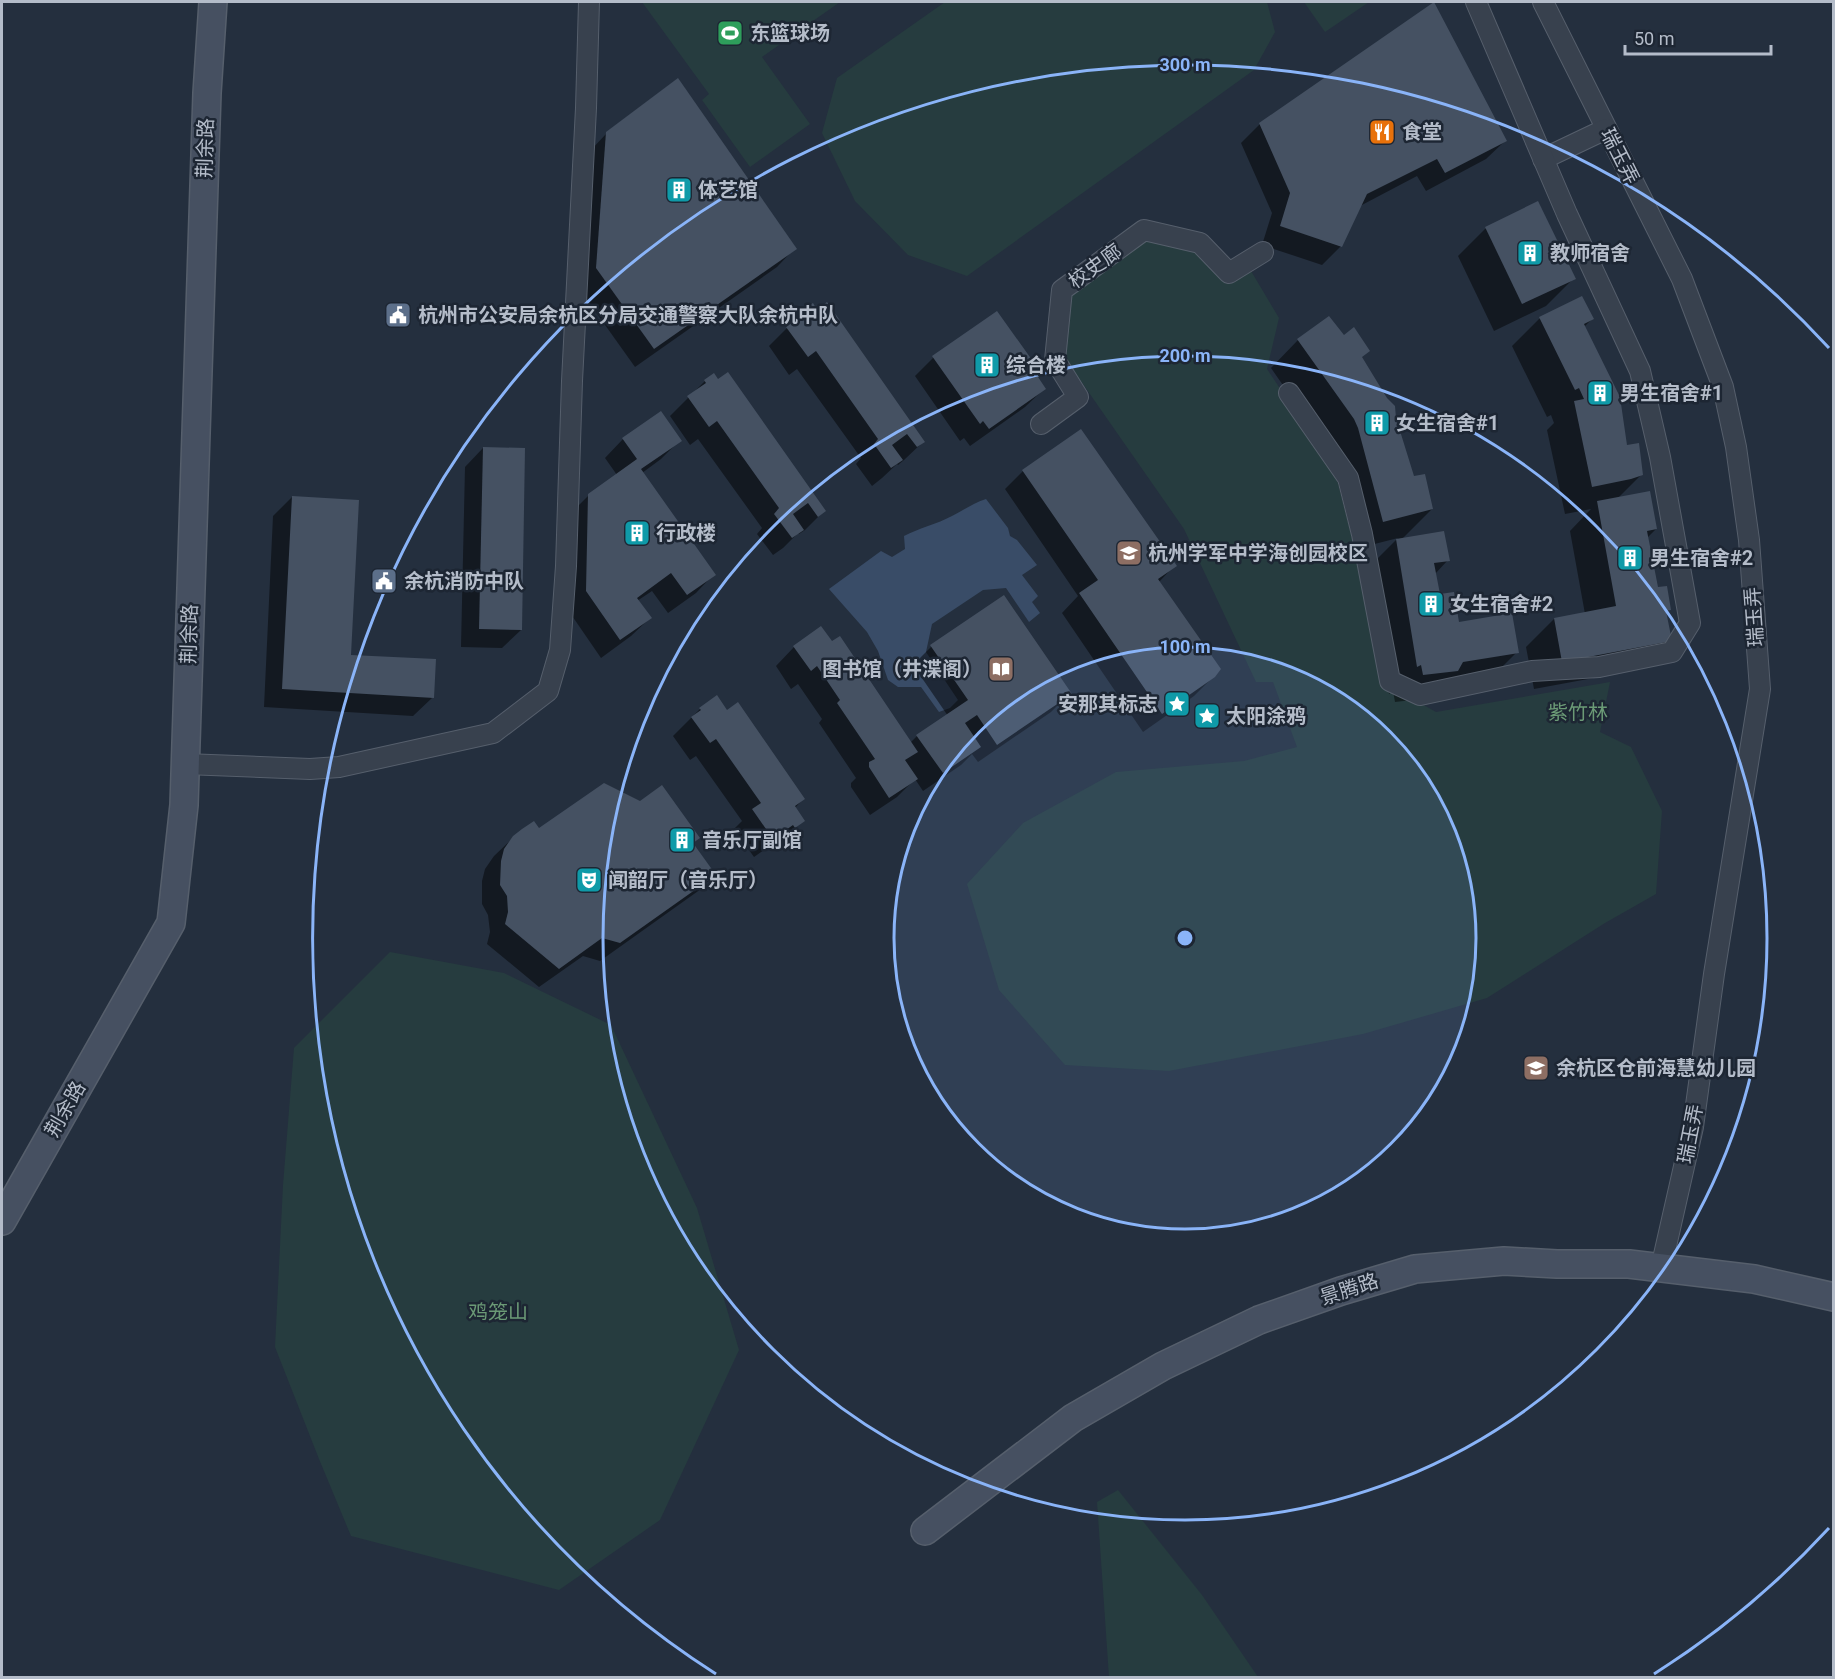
<svg xmlns="http://www.w3.org/2000/svg" width="1835" height="1679" viewBox="0 0 1835 1679" font-family="Roboto,'Noto Sans SC',sans-serif">
  <style>
    .green { fill: #263c3f }
    .water { fill: #394c67 }
    .shadow { fill: #0007 }
    .building { fill: #455162 }
    .lines { fill: none; stroke-linecap: round; stroke-linejoin: round }
    .street-casing { stroke: #565f6c; stroke-width: 22 }
    .secondary-casing { stroke: #565f6c; stroke-width: 30 }
    .street { stroke: #38414e; stroke-width: 20 }
    .secondary { stroke: #465061; stroke-width: 27 }
    .ring { fill: none; stroke: #8ab4f8; stroke-width: 3 }
    .labels { text-anchor: middle; dominant-baseline: central; stroke-width: 5; stroke-linejoin: round; paint-order: stroke }
    .poi-label { font-size: 20px; font-weight: bold; fill: #b4bcc9; stroke: #1d2633; text-anchor: start }
    .street-label { font-size: 20px; fill: #b4bcc9; stroke: #1d2633 }
    .park-label { font-size: 20px; fill: #6b9a76; stroke: #1d2633 }
    .centre { fill: #8ab4f8; stroke: #1d2633; stroke-width: 3 }
    .ring-label { font-size: 18px; text-anchor: middle; font-weight: bold; fill: #8ab4f8; stroke: #1d2633; stroke-width: 5; stroke-linejoin: round; paint-order: stroke }
  </style>
  <rect width="100%" height="100%" fill="#242f3e"/>
  <g class="green">
    <polygon points="642,2 840,2 762,57 810,124 750,167 702,100 709,94"/>
    <polygon points="945,2 1267,2 1275,32 1254,70 967,276 908,255 855,201 822,133 837,78"/>
    <polygon points="1304,2 1369,2 1325,32"/>
    <polygon points="1144,236 1199,247 1226,279 1248,266 1279,318 1267,369 1342,481 1386,684 1436,712 1610,682 1600,732 1631,747 1662,811 1656,894 1605,923 1487,998 1363,1034 1169,1071 1065,1065 999,990 967,884 1023,823 1116,772 1244,761 1297,747 1273,682 1256,682 1184,529 1062,354 1069,290"/>
    <polygon points="390,952 504,973 611,1025 697,1208 739,1350 660,1520 559,1590 351,1536 319,1459 275,1347 283,1185 294,1048"/>
    <polygon points="1118,1490 1202,1595 1258,1677 1109,1677 1097,1502"/>
  </g>
  <path class="water" d="M986,499L1008,528L1010,536L1017,540L1037,565L1022,575L1038,596L1032,602L1040,613L1029,622L1006,588L983,590L932,624L926,652L958,700L950,708L939,712L921,687H898L888,680L878,651L867,632L829,589L881,551L892,557L905,549L904,536C919,528 937,524 952,516C964,510 973,503 986,499Z"/>
  <g class="shadow">
    <polygon points="1260,124 1505,141 1486,159 1426,191 1417,176 1360,206 1341,246 1322,265 1262,245 1272,213 1241,143"/>
    <polygon points="607,133 795,248 777,267 635,367 578,287 588,153"/>
    <polygon points="1537,203 1574,278 1546,306 1494,331 1458,256 1485,229"/>
    <polygon points="1582,298 1592,319 1584,327 1626,447 1642,474 1617,499 1656,529 1647,538 1657,589 1670,609 1665,614 1670,641 1642,669 1534,689 1526,647 1554,619 1585,614 1570,531 1591,509 1565,514 1547,430 1554,423 1551,415 1547,417 1512,346 1539,319"/>
    <polygon points="812,305 923,442 904,460 898,465 897,464 882,478 872,486 856,464 861,458 797,369 789,375 769,346 804,311"/>
    <polygon points="1298,340 1361,358 1395,418 1413,478 1432,509 1401,540 1448,560 1435,574 1438,596 1457,624 1517,652 1489,680 1429,698 1395,702 1393,691 1389,694 1368,568 1398,538 1355,549 1331,456 1326,447 1271,368"/>
    <polygon points="933,358 1044,389 1025,407 970,446 964,438 960,441 915,376"/>
    <polygon points="713,375 824,511 805,530 799,534 798,533 783,548 773,555 757,534 762,528 698,439 690,445 670,416 705,381"/>
    <polygon points="623,439 680,440 661,459 642,473 714,574 696,593 668,613 652,591 637,601 650,618 631,636 601,658 568,610 570,514 589,495 617,475 605,458"/>
    <polygon points="483,448 521,630 502,648 461,647 465,467"/>
    <polygon points="1023,471 1175,565 1159,582 1214,676 1194,696 1143,732 1062,613 1078,596 1005,489"/>
    <polygon points="292,497 349,656 432,698 413,716 264,707 273,516"/>
    <polygon points="821,628 910,743 917,736 948,716 913,665 931,647 1070,693 1051,712 978,762 972,754 961,765 923,791 915,779 897,797 870,815 851,787 851,783 856,778 819,723 822,719 798,684 791,689 776,666 794,647"/>
    <polygon points="700,709 727,712 803,799 795,808 803,820 785,839 776,845 774,843 754,857 734,829 742,821 696,756 690,760 673,736"/>
    <polygon points="538,830 692,843 714,875 701,889 600,961 583,956 539,987 487,944 490,932 488,915 482,904 482,881 485,869 494,856 514,837"/>
  </g>
  <g class="building">
    <polygon points="1434,2 1507,141 1445,173 1437,159 1367,194 1342,247 1280,226 1290,193 1259,123"/>
    <polygon points="678,78 797,249 654,349 596,268 606,132"/>
    <polygon points="1538,201 1576,279 1522,304 1485,227"/>
    <polygon points="1582,296 1594,319 1584,324 1620,397 1627,445 1639,443 1643,475 1631,479 1592,487 1574,401 1584,399 1579,388 1575,390 1539,317"/>
    <polygon points="827,302 925,442 917,447 907,434 892,445 903,460 891,468 874,444 878,439 816,351 808,357 786,327 805,313 803,310 813,303 817,310"/>
    <polygon points="997,311 1042,374 1038,377 1046,389 989,429 983,421 980,424 932,356"/>
    <polygon points="1329,316 1344,335 1354,327 1370,351 1362,357 1387,398 1395,406 1396,418 1414,476 1425,474 1433,509 1383,522 1358,428 1354,419 1297,339"/>
    <polygon points="728,372 826,511 818,517 808,503 793,514 804,530 792,538 774,514 779,508 717,421 709,427 687,396 706,383 704,380 714,373 718,379"/>
    <polygon points="661,411 682,441 641,469 716,575 687,595 671,573 637,598 652,618 620,640 586,591 588,494 637,459 622,438"/>
    <polygon points="1081,429 1177,566 1158,579 1221,669 1215,677 1162,714 1079,593 1098,580 1022,470"/>
    <polygon points="483,447 525,448 522,630 479,629"/>
    <polygon points="1650,491 1657,529 1647,531 1658,587 1667,586 1671,610 1666,611 1672,641 1562,662 1554,618 1616,606 1597,501"/>
    <polygon points="292,496 359,500 351,655 436,659 434,698 282,689"/>
    <polygon points="1444,531 1450,561 1434,563 1440,594 1454,592 1459,622 1512,613 1519,653 1463,662 1458,671 1423,675 1421,665 1417,667 1396,539"/>
    <polygon points="1004,595 1072,694 997,745 977,715 965,723 981,747 943,773 916,735 968,700 930,645"/>
    <polygon points="821,626 832,641 840,636 918,752 905,760 918,779 889,798 869,767 869,762 875,759 837,703 840,700 817,666 811,671 793,646"/>
    <polygon points="717,695 727,710 738,702 805,799 795,806 805,821 795,828 793,825 773,839 752,809 761,803 716,739 710,743 691,717 701,710 699,708"/>
    <polygon points="604,783 640,801 662,785 700,838 693,843 716,875 620,943 602,938 559,969 505,924 508,912 507,896 500,885 501,861 504,849 513,836 522,829 534,821 539,828"/>
  </g>
  <g class="lines">
    <defs>
      <g id="street">
        <polyline points="1543,2 1682,279 1723,387 1736,447 1749,540 1760,689 1714,974 1693,1127 1661,1268"/>
        <polyline points="1543,159 1606,129"/>
        <polyline points="1289,393 1348,478 1362,534 1390,681 1420,695 1532,671 1599,667 1672,652 1690,623 1660,457 1640,371 1567,214 1476,2"/>
        <polyline points="1041,424 1078,397 1055,360 1062,290 1144,230 1200,243 1229,273 1263,252"/>
        <polyline points="185,764 310,769 339,767 493,733 548,691 560,650 566,566 572,381 586,108 589,2"/>
      </g>
      <g id="secondary">
        <polyline points="2,1221 171,923 184,805 207,93 213,2"/>
        <polyline points="925,1531 1073,1418 1163,1366 1259,1320 1341,1291 1415,1269 1504,1261 1557,1264 1629,1264 1754,1279 1834,1297"/>
      </g>
    </defs>
    <use href="#street" class="street-casing"/>
    <use href="#secondary" class="secondary-casing"/>
    <use href="#street" class="street"/>
    <use href="#secondary" class="secondary"/>
  </g>
  <circle cx="1185" cy="938" r="291" fill="#8ab4f8" fill-opacity=".12"/>
  <g class="ring">
    <circle cx="1185" cy="938" r="291"/>
    <circle cx="1185" cy="938" r="582"/>
    <path d="M1829 1528A873 873 0 0 1 1654 1674M716 1674A873 873 0 1 1 1829 348"/>
  </g>
  <defs>
    <symbol id="stadium-square" viewBox="-11 -11 22 22"><rect x="-9" y="-9" width="18" height="18" rx="4" fill="#2e9e5b" stroke="#1d2633"/><path d="M0-5a6.5 5 0 1 0 0 10a6.5 5 0 1 0 0-10ZM-3.5-1.8h7v3.6h-7Z" fill="#fff"/></symbol>
    <symbol id="restaurant-square" viewBox="-11 -11 22 22"><rect x="-9" y="-9" width="18" height="18" rx="4" fill="#e8710a" stroke="#1d2633"/><path d="M-5-6h1v4h1v-4h1v4h1v-4h1v5L-1.5 .5V6h-2V.5L-5-1ZM5-6V6H3V1.5H1.5Q1.5-4 5-6Z" fill="#fff"/></symbol>
    <symbol id="building-square" viewBox="-11 -11 22 22"><rect x="-9" y="-9" width="18" height="18" rx="4" fill="#0f9aa8" stroke="#1d2633"/><path d="M-4-6H4V6H1V3H-1V6H-4ZM-2.5-4.3h1.7v1.8h-1.7ZM.8-4.3h1.7v1.8H.8ZM-2.5-1h1.7V.8h-1.7ZM.8-1h1.7V.8H.8Z" fill="#fff"/></symbol>
    <symbol id="civic-square" viewBox="-11 -11 22 22"><rect x="-9" y="-9" width="18" height="18" rx="4" fill="#5c6f8a" stroke="#1d2633"/><path d="M-.6-6.5H3V-4.5H.6V-3L4-1V1h2V6H-6V1h2V-1L-.6-3ZM-1.2 2.5V6h2.4V2.5Z" fill="#fff"/></symbol>
    <symbol id="school-square" viewBox="-11 -11 22 22"><rect x="-9" y="-9" width="18" height="18" rx="4" fill="#8d6e63" stroke="#1d2633"/><path d="M0-5L7-2L0 1L-7-2ZM-4 1L0 2.5L4 1V4Q0 6-4 4Z" fill="#fff"/></symbol>
    <symbol id="library-square" viewBox="-11 -11 22 22"><rect x="-9" y="-9" width="18" height="18" rx="4" fill="#8d6e63" stroke="#1d2633"/><path d="M-6-4Q-3-5.5-.7-3.5V5Q-3 3-6 4ZM6-4Q3-5.5 .7-3.5V5Q3 3 6 4Z" fill="#fff"/></symbol>
    <symbol id="sight-square" viewBox="-11 -11 22 22"><rect x="-9" y="-9" width="18" height="18" rx="4" fill="#0f9aa8" stroke="#1d2633"/><path d="M0-6L1.8-2.2L6-1.7L2.9 1.2L3.7 5.4L0 3.3L-3.7 5.4L-2.9 1.2L-6-1.7L-1.8-2.2Z" fill="#fff"/></symbol>
    <symbol id="theatre-square" viewBox="-11 -11 22 22"><rect x="-9" y="-9" width="18" height="18" rx="4" fill="#0f9aa8" stroke="#1d2633"/><path d="M-5-5.5Q0-4 5-5.5V0Q5 5 0 6Q-5 5-5 0ZM-3.3-2.5H-1v1.5H-3.3ZM1-2.5H3.3v1.5H1ZM-2.8 1Q0 5.5 2.8 1Z" fill="#fff"/></symbol>
  </defs>
  <g fill-rule="evenodd">
    <use href="#stadium-square" x="715" y="18" width="30" height="30"/>
    <use href="#restaurant-square" x="1367" y="117" width="30" height="30"/>
    <use href="#building-square" x="664" y="175" width="30" height="30"/>
    <use href="#building-square" x="1515" y="238" width="30" height="30"/>
    <use href="#civic-square" x="383" y="300" width="30" height="30"/>
    <use href="#building-square" x="972" y="350" width="30" height="30"/>
    <use href="#building-square" x="1585" y="378" width="30" height="30"/>
    <use href="#building-square" x="1362" y="408" width="30" height="30"/>
    <use href="#building-square" x="622" y="518" width="30" height="30"/>
    <use href="#school-square" x="1114" y="538" width="30" height="30"/>
    <use href="#building-square" x="1615" y="543" width="30" height="30"/>
    <use href="#civic-square" x="369" y="566" width="30" height="30"/>
    <use href="#building-square" x="1416" y="589" width="30" height="30"/>
    <use href="#library-square" x="986" y="654" width="30" height="30"/>
    <use href="#sight-square" x="1162" y="689" width="30" height="30"/>
    <use href="#sight-square" x="1192" y="701" width="30" height="30"/>
    <use href="#building-square" x="667" y="825" width="30" height="30"/>
    <use href="#theatre-square" x="574" y="865" width="30" height="30"/>
    <use href="#school-square" x="1521" y="1053" width="30" height="30"/>
  </g>
  <g class="labels">
    <g class="poi-label">
      <text x="750" y="33">东篮球场</text>
      <text x="1402" y="132">食堂</text>
      <text x="698" y="190">体艺馆</text>
      <text x="1550" y="253">教师宿舍</text>
      <text x="418" y="315">杭州市公安局余杭区分局交通警察大队余杭中队</text>
      <text x="1006" y="365">综合楼</text>
      <text x="1620" y="393">男生宿舍#1</text>
      <text x="1396" y="423">女生宿舍#1</text>
      <text x="656" y="533">行政楼</text>
      <text x="1148" y="553">杭州学军中学海创园校区</text>
      <text x="1650" y="558">男生宿舍#2</text>
      <text x="404" y="581">余杭消防中队</text>
      <text x="1450" y="604">女生宿舍#2</text>
      <text x="982" y="669" text-anchor="end">图书馆（井渫阁）</text>
      <text x="1158" y="704" text-anchor="end">安那其标志</text>
      <text x="1226" y="716">太阳涂鸦</text>
      <text x="702" y="840">音乐厅副馆</text>
      <text x="608" y="880">闻韶厅（音乐厅）</text>
      <text x="1556" y="1068">余杭区仓前海慧幼儿园</text>
    </g>
    <g class="street-label">
      <text transform="translate(205 148) rotate(-88)">荆余路</text>
      <text transform="translate(1620 156) rotate(63)">瑞玉弄</text>
      <text transform="translate(1095 266) rotate(-36)">校史廊</text>
      <text transform="translate(1754 617) rotate(-94)">瑞玉弄</text>
      <text transform="translate(189 634) rotate(-88)">荆余路</text>
      <text transform="translate(65 1109) rotate(-60)">荆余路</text>
      <text transform="translate(1690 1134) rotate(-79)">瑞玉弄</text>
      <text transform="translate(1349 1289) rotate(-18)">景腾路</text>
    </g>
    <g class="park-label">
      <text x="1578" y="712">紫竹林</text>
      <text x="498" y="1312">鸡笼山</text>
    </g>
  </g>
  <circle cx="1185" cy="938" r="9" class="centre"/>
  <g class="ring-label">
    <text x="1185" y="71">300 m</text>
    <text x="1185" y="362">200 m</text>
    <text x="1185" y="653">100 m</text>
  </g>
  <rect width="1835" height="1679" fill="none" stroke="#b4bcc9" stroke-width="6"/>
  <path d="M1625 45v9h146v-9" fill="none" stroke="#b4bcc9" stroke-width="3"/>
  <text x="1634" y="45" font-size="18" fill="#b4bcc9" stroke="#1d2633" stroke-width="4.5" paint-order="stroke">50 m</text>
</svg>
